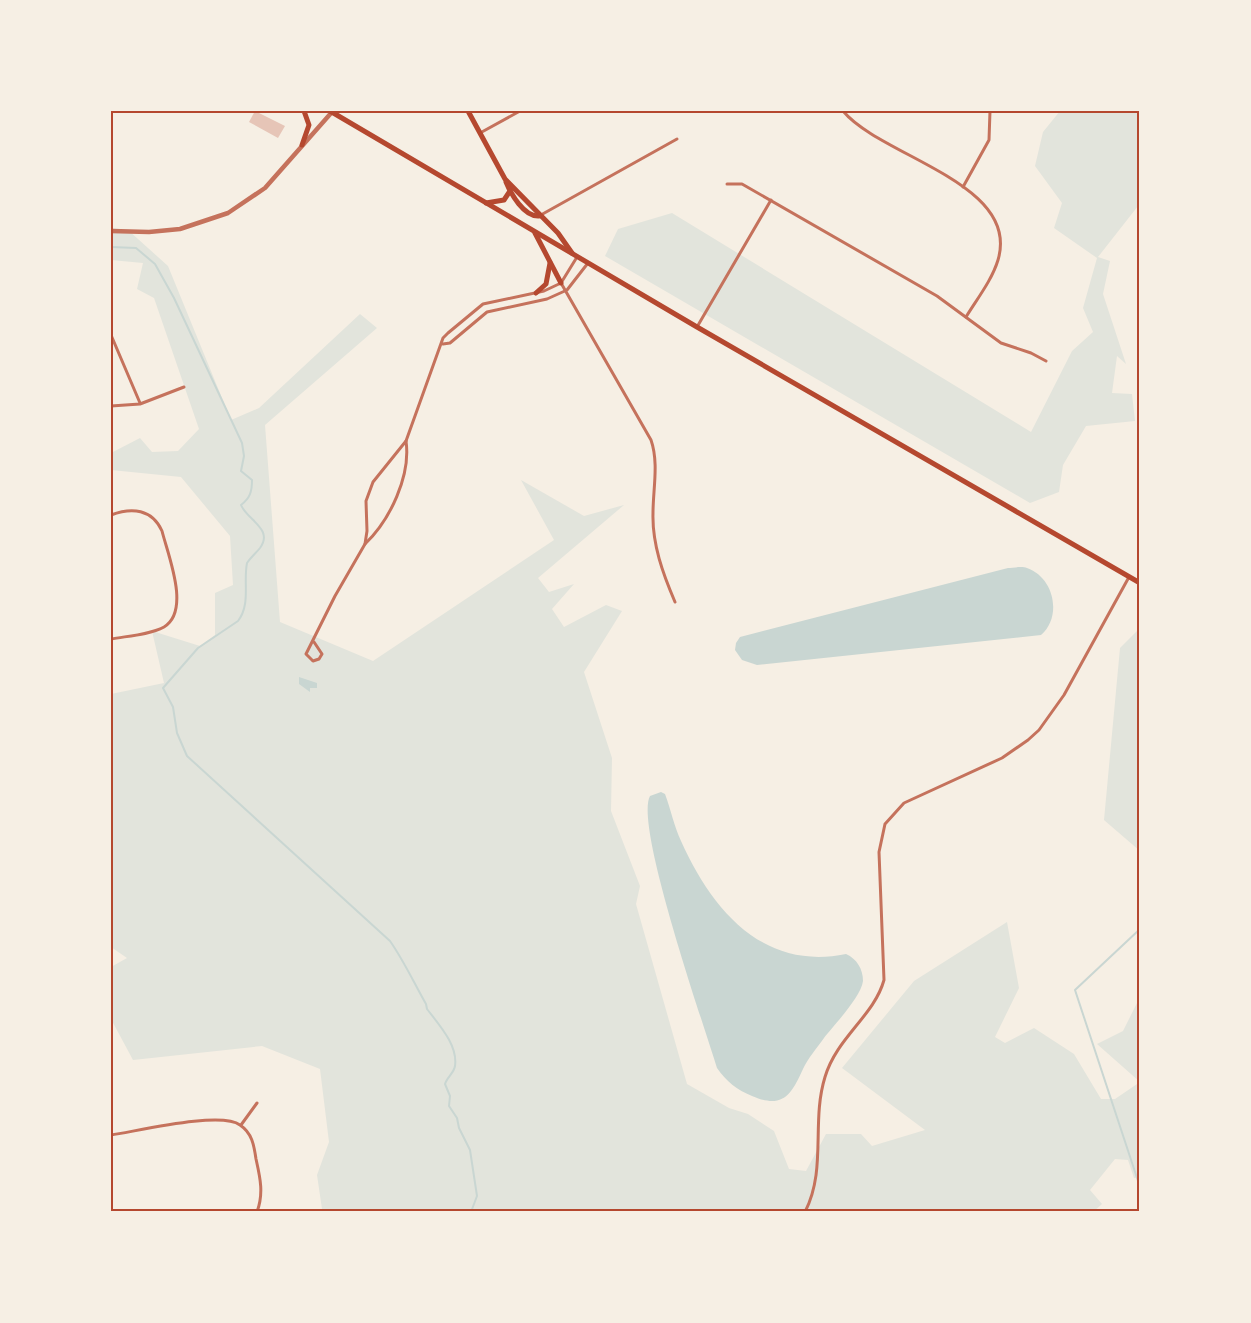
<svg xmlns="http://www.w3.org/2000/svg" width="1251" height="1323" viewBox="0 0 1251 1323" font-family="'PT Sans',sans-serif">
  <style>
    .green { fill: #e2e4dc }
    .water { fill: #c9d6d2 }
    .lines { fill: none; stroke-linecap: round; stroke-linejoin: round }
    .stream { stroke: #c9d6d2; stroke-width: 2 }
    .building { fill: #e6c5b7 }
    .minor { stroke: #c5725c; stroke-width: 3 }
    .tertiary { stroke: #c5725c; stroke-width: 4.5 }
    .secondary { stroke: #b5482f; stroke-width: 5 }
    .primary { stroke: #b5482f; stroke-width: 5 }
    .neatline { fill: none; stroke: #b5482f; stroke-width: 2 }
  </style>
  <rect width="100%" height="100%" fill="#f6efe4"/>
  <g class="green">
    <polygon points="1060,111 1140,111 1140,208 1138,206 1098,257 1110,261 1103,294 1126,364 1117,356 1112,393 1132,394 1135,421 1086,426 1063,465 1059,492 1030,503 605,256 618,229 672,213 1031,432 1072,351 1093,332 1083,308 1097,258 1054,228 1062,203 1035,166 1043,132"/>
    <polygon points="111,228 128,230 168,266 231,420 259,408 360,314 377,328 265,425 280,622 373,661 554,540 521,480 584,516 624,505 538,578 549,592 574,584 552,609 564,627 606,605 622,611 584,672 612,758 611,811 640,886 636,904 687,1084 729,1108 748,1114 774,1131 789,1169 806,1171 826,1134 861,1134 872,1146 925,1130 842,1068 914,981 1007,922 1019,988 995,1037 1005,1043 1034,1028 1074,1054 1101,1099 1115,1099 1140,1082 1097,1044 1123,1031 1140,997 1140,1177 1134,1178 1128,1160 1115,1159 1090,1190 1102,1204 1093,1212 334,1212 322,1209 317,1175 329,1142 320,1069 262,1046 133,1060 111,1019 111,967 127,958 111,947 111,694 164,683 152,631 200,646 215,635 215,593 233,585 230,536 181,477 111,470 111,453 140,438 152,452 178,451 199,429 154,298 137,289 143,263 111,260"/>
    <polygon points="1140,628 1140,851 1104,820 1120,648"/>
  </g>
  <g class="water">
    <path d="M1008,568C1013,568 1022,566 1027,568C1055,578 1062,617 1041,635L757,665L742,660L735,650L736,643L740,637Z"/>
    <polygon points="299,677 317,683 317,688 310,688 310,692 299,684"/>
    <path d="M661,792L665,794C671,810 674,826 681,841C712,910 763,971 846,954C857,959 863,969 863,981C861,997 834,1025 824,1038C817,1048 808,1058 803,1069C791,1096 782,1109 752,1096C737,1090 726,1081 717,1068C704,1025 634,825 650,796Z"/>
  </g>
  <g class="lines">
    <g class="stream">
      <path d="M111,247L136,248L155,264L174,298L242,443L244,456L241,471L252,480C252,492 250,498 241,505C247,520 274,529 260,548C256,553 251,557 247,563C243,582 251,604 238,621L198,648L163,688L173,707L177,733L187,756L390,941C404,961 414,983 426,1004L427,1009C439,1025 458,1045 455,1066C454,1073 447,1077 445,1084L450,1096L449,1106L457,1118L459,1128L470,1150L477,1196L471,1212"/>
      <polyline points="1140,929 1075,990 1140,1187"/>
    </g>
  </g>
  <polygon class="building" points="255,111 285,126 278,138 249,122"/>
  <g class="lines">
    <g class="minor">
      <path d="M843,111C881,157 1021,183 998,260C992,280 977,299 966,317"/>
      <polyline points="480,133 520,111"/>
      <polyline points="727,184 742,184 937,296 1001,343 1031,353 1046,361"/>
      <polyline points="963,187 989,140 990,111"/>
      <polyline points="539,216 677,139"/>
      <path d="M561,283L651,440C659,463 653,489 653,513C652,544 663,574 675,602"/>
      <polyline points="697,327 771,200"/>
      <polyline points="111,335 140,403"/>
      <polyline points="443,344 450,343 487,312 547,299 567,290 588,263"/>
      <polyline points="111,406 140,404 184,387"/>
      <path d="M111,515C132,507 152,509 162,531C168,555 191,611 164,627C149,635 127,636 111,639"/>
      <path d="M365,544C390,520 411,476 406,441L443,338L448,333L483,304L544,291L561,283L577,257"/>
      <polyline points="314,642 322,654 319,659 313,661 306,654 335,596 365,544 367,531 366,501 373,482 406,441"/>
      <polyline points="241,1125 257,1103"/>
      <path d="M111,1135C138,1131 221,1111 240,1125C252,1133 254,1145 256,1159C260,1177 264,1193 257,1212"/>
      <path d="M805,1212C827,1169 811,1122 825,1077C837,1037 874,1016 884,980L879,852L885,824L904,803L1002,758L1028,740L1039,730L1064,695L1129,577"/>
    </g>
    <polyline class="tertiary" points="111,231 149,232 180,229 228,213 265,188 332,112"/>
    <g class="secondary">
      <polyline points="468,111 505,179 558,233 572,253"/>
      <path d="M506,182C511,194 524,217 539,216"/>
    </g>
    <g class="primary">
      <polyline points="330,111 697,327 1140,583"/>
      <polyline points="302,145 309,125 304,111"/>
      <polyline points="486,203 504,200 510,191"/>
      <polyline points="535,233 561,283"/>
      <polyline points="536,293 546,284 550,263"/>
    </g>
  </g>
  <rect width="1251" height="1323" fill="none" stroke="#f6efe4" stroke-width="225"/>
  <rect x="112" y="112" width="1026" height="1098" class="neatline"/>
</svg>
